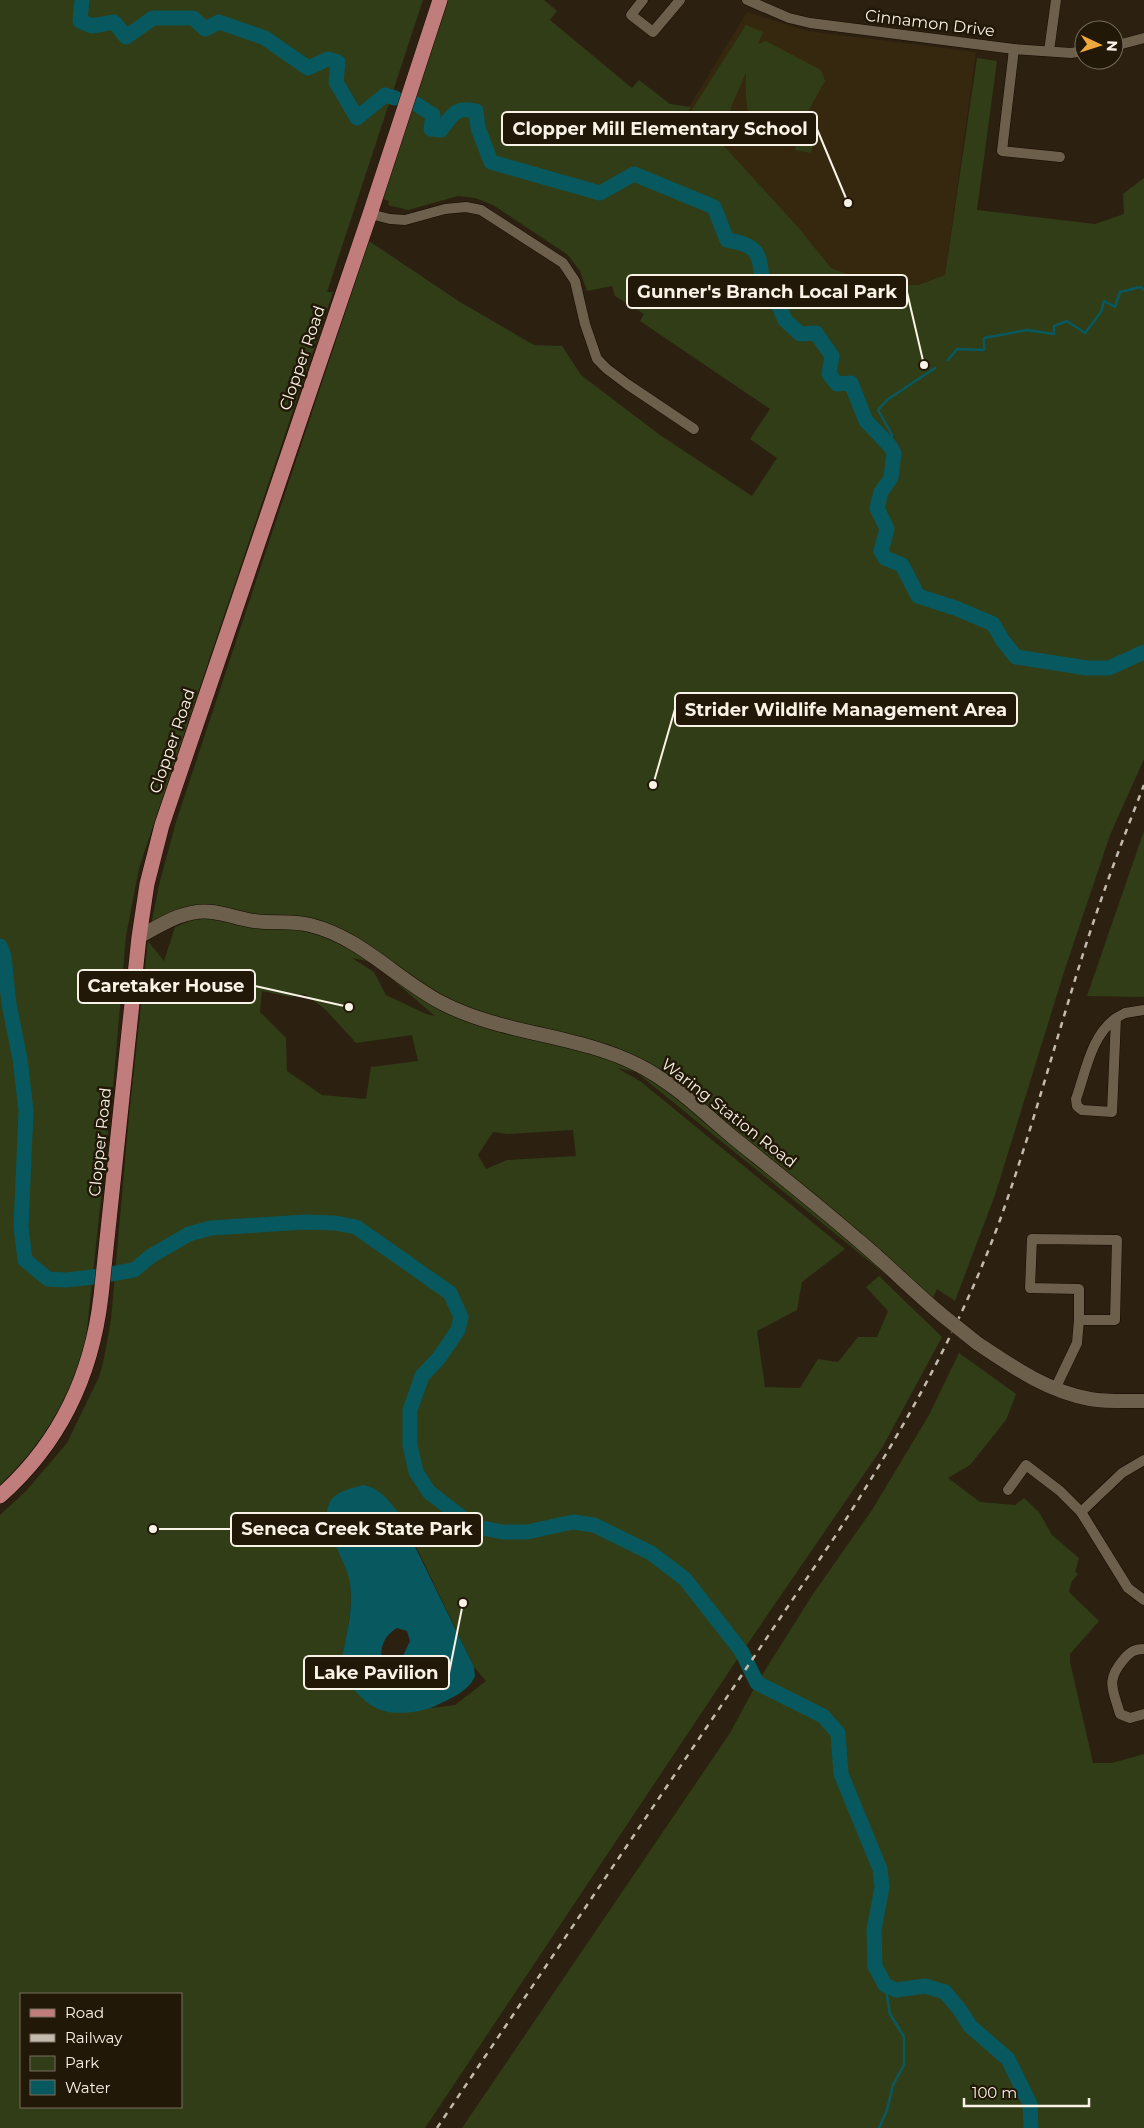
<svg xmlns="http://www.w3.org/2000/svg" width="1144" height="2128" viewBox="0 0 1144 2128" font-family="Montserrat,sans-serif">
  <style>
    .built { fill: #36270f }
    .green { fill: #303d17; fill-rule: evenodd }
    .water { fill: #08595f; fill-rule: evenodd }
    .lines { fill: none; stroke-linecap: round; stroke-linejoin: round }
    .stream { stroke: #08595f; stroke-width: 2.5 }
    .river { stroke: #08595f; stroke-width: 15 }
    .street-casing { stroke: #140a00; stroke-width: 11 }
    .secondary-casing { stroke: #140a00; stroke-width: 15 }
    .primary-casing { stroke: #140a00; stroke-width: 16 }
    .street { stroke: #6c5f4c; stroke-width: 10 }
    .secondary { stroke: #6c5f4c; stroke-width: 14 }
    .primary { stroke: #c17d7b; stroke-width: 15 }
    .rail { stroke: #c3bbae; stroke-width: 2.5; stroke-dasharray: 6 6; stroke-linecap: butt }
    .secondary-bridge-casing { stroke: #140a00; stroke-width: 15; stroke-linecap: butt }
    .secondary-bridge { stroke: #6c5f4c; stroke-width: 14 }
    .labels { text-anchor: middle; dominant-baseline: central; stroke-width: 5; stroke-linejoin: round; paint-order: stroke }
    .street-label { font-size: 16px; fill: #f9f2e7; stroke: #221807 }
    .leader { fill: none; stroke: #f9f2e7; stroke-width: 2 }
    .callout-dot { fill: #f9f2e7; stroke: #221807; stroke-width: 2 }
    .callout { fill: #221807; stroke: #f9f2e7; stroke-width: 2 }
    .callout-label { font-size: 18px; text-anchor: middle; font-weight: bold; fill: #f9f2e7 }
  </style>
  <rect width="100%" height="100%" fill="#2c2110"/>
  <polygon class="built" points="747,12 807,31 976,52 945,275 865,304 672,135"/>
  <g class="green">
    <path d="M0,0H423L327,292H333L139,868L126,936L114,1076L85,1348C66,1404 43,1444 0,1485Z"/>
    <path d="M447,0H544L557,11L550,20L632,88L639,80L670,104L691,107L674,135L675,136L746,25L763,32L758,44L766,41L821,70L825,81L806,115L818,117L811,153L795,150L800,126L787,147C746,130 745,114 746,73L731,107L723,145L798,227L831,268L878,286L918,285L945,275L977,58L997,61L977,210L1095,224L1124,214L1123,194L1144,178V759L1110,835L1064,972L995,1195L955,1301L937,1289L928,1309L636,1072L617,1068L640,1081L845,1249L802,1282L797,1310L757,1331L765,1387L800,1388L818,1359L838,1362L858,1337H877L888,1311L866,1287L879,1276L942,1337L882,1448L742,1652L425,2128H0V1515L26,1491L67,1443L99,1377L103,1363L111,1320L129,1116L148,941L159,885L176,822L369,241L460,302L534,345L562,346L581,375L660,435L752,496L777,458L750,439L770,409L640,321L644,314L615,296L612,286L587,291L580,271L568,255L493,205L475,198L458,196L408,210L388,205L389,201L383,199ZM178,918L189,921L175,927L164,961L148,941ZM352,958L372,962L435,1016L426,1014L386,995L374,972ZM262,991L291,997L305,994L326,1010L356,1043L412,1035L418,1061L371,1067L366,1099L322,1095L287,1071L286,1038L260,1012ZM573,1130L576,1156L507,1160L486,1169L478,1155L493,1132L508,1134ZM330,1503L408,1530L474,1667L486,1681L455,1705L402,1712L342,1661C347,1634 353,1607 350,1580C346,1548 324,1540 330,1503ZM21,1994H181V2107H21Z"/>
    <polygon points="1144,831 1144,997 1087,996"/>
    <polygon points="959,1353 1016,1394 1006,1420 970,1465 948,1478 980,1502 1015,1505 1024,1498 1039,1512 1052,1535 1079,1558 1075,1572 1078,1574 1072,1581 1069,1592 1099,1621 1070,1654 1070,1662 1093,1763 1112,1763 1144,1754 1144,2128 462,2128 730,1733 757,1683 813,1594 872,1510 929,1415"/>
  </g>
  <path class="water" d="M363,1485C380,1488 387,1499 398,1512L474,1667L475,1676C469,1692 447,1700 433,1707C421,1712 397,1715 384,1711C365,1706 342,1681 342,1661C342,1654 345,1646 346,1638C350,1620 353,1596 349,1578C344,1556 318,1524 330,1502C336,1491 353,1488 363,1485ZM397,1628L407,1631L410,1641L400,1662L389,1665L381,1660C381,1645 384,1636 397,1628Z"/>
  <g class="lines">
    <g class="stream">
      <polyline points="948,360 957,349 984,350 984,338 1027,330 1054,334 1054,326 1067,321 1085,333 1101,312 1104,301 1115,307 1120,292 1141,287 1144,290"/>
      <polyline points="890,446 892,435 878,410 887,400 935,368"/>
      <polyline points="879,2128 887,2110 893,2085 904,2065 904,2037 890,2014 885,1985"/>
    </g>
    <g class="river">
      <polyline points="82,0 80,21 92,26 114,22 126,37 153,18 193,18 205,29 219,22 265,38 308,68 328,59 338,62 336,82 357,118 385,95 395,98"/>
      <path d="M416,104L433,115L431,129L441,130C452,115 456,106 476,111L478,128L491,162L600,193L634,174L714,207L727,240C757,245 760,252 762,281L773,292L785,320L800,334L816,333L832,356L829,374L837,384L851,383L866,421L890,446L894,453L891,478L881,492L877,508L887,529L881,551L885,558L902,565L918,596L958,609L993,624L1003,641L1016,657L1087,668H1109L1144,652"/>
      <polyline points="0,946 4,956 9,1004 20,1059 26,1111 21,1227 25,1260 48,1279 66,1280 93,1277 134,1270 151,1256 189,1234 211,1228 305,1222 335,1223 356,1227 450,1293 461,1317 458,1330 439,1358 422,1376 410,1410 410,1445 416,1472 429,1492 473,1526 502,1532 527,1532 573,1522 594,1525 651,1553 685,1579 742,1652 757,1683 823,1716 838,1733 841,1774 880,1869 882,1887 874,1930 875,1966 885,1985 896,1990 925,1986 945,1992 960,2010 970,2026 1008,2059 1030,2104 1031,2128"/>
    </g>
    <defs>
      <g id="street">
        <polyline points="643,0 631,15 653,32 680,0"/>
        <polyline points="747,0 789,18 810,23 1014,49 1071,53 1084,51"/>
        <polyline points="1114,46 1144,38"/>
        <polyline points="1014,49 1002,151 1060,157"/>
        <polyline points="1049,51 1056,0"/>
        <polyline points="370,214 390,219 405,220 445,209 466,207 481,210 563,263 575,281 585,324 597,359 607,369 627,384 694,429"/>
        <path d="M1116,1018C1091,1036 1086,1071 1076,1099L1077,1106L1082,1110L1112,1112L1116,1018L1125,1013L1144,1010"/>
        <polyline points="1055,1389 1077,1343 1079,1320 1115,1320 1117,1240 1032,1239 1030,1288 1079,1289 1079,1320"/>
        <polyline points="1008,1490 1026,1465 1060,1491 1081,1512 1128,1588 1144,1600"/>
        <polyline points="1081,1512 1122,1473 1144,1460"/>
        <path d="M1144,1649C1134,1649 1130,1652 1124,1659C1105,1681 1113,1689 1120,1714L1130,1718L1144,1714"/>
      </g>
      <g id="secondary">
        <path d="M139,937C162,924 186,908 213,912C227,914 240,919 254,921C273,924 291,920 310,925C362,938 396,979 442,1003C504,1035 577,1034 638,1065C674,1083 705,1114 735,1139C776,1172 818,1205 858,1240C887,1264 913,1291 942,1315"/>
        <path d="M977,1343C1013,1367 1047,1391 1090,1399C1108,1402 1126,1401 1144,1401"/>
      </g>
      <path id="primary" d="M0,1496C60,1443 92,1374 101,1296L139,937L147,884L162,825L370,214L440,0"/>
    </defs>
    <use href="#street" class="street-casing"/>
    <use href="#secondary" class="secondary-casing"/>
    <use href="#primary" class="primary-casing"/>
    <use href="#street" class="street"/>
    <use href="#secondary" class="secondary"/>
    <use href="#primary" class="primary"/>
    <path class="rail" d="M437,2128L836,1535C900,1435 959,1332 1000,1220C1031,1133 1055,1043 1083,954C1101,897 1122,841 1144,785"/>
    <defs>
      <polyline id="secondary-bridge" points="942,1315 977,1343"/>
    </defs>
    <use href="#secondary-bridge" class="secondary-bridge-casing"/>
    <use href="#secondary-bridge" class="secondary-bridge"/>
  </g>
  <g class="labels">
    <g class="street-label">
      <text transform="translate(930 23) rotate(7)">Cinnamon Drive</text>
      <text transform="translate(302 358) rotate(-71)">Clopper Road</text>
      <text transform="translate(172 741) rotate(-71)">Clopper Road</text>
      <text transform="translate(729 1113) rotate(38)">Waring Station Road</text>
      <text transform="translate(100 1142) rotate(-84)">Clopper Road</text>
    </g>
  </g>
  <path class="leader" d="M848 203L817 129M924 365L907 292M653 785L675 709M349 1007L255 986M153 1529L231 1529M463 1603L449 1673"/>
  <g class="callout-dot">
    <circle cx="848" cy="203" r="5"/>
    <circle cx="924" cy="365" r="5"/>
    <circle cx="653" cy="785" r="5"/>
    <circle cx="349" cy="1007" r="5"/>
    <circle cx="153" cy="1529" r="5"/>
    <circle cx="463" cy="1603" r="5"/>
  </g>
  <g class="callout">
    <rect x="502" y="112" width="315" height="33" rx="5"/>
    <rect x="627" y="275" width="280" height="33" rx="5"/>
    <rect x="675" y="693" width="342" height="33" rx="5"/>
    <rect x="78" y="970" width="177" height="33" rx="5"/>
    <rect x="231" y="1513" width="251" height="33" rx="5"/>
    <rect x="304" y="1656" width="145" height="33" rx="5"/>
  </g>
  <g class="callout-label">
    <text x="660" y="135">Clopper Mill Elementary School</text>
    <text x="767" y="298">Gunner's Branch Local Park</text>
    <text x="846" y="716">Strider Wildlife Management Area</text>
    <text x="166" y="992">Caretaker House</text>
    <text x="357" y="1535">Seneca Creek State Park</text>
    <text x="376" y="1679">Lake Pavilion</text>
  </g>
  <rect x="20" y="1993" width="162" height="115" fill="#221807" stroke="#786f61"/>
  <rect x="30" y="2009" width="25" height="8" fill="#c17d7b" stroke="#786f61"/>
  <text x="65" y="2018" font-size="15" fill="#f9f2e7">Road</text>
  <rect x="30" y="2034" width="25" height="8" fill="#c3bbae" stroke="#786f61"/>
  <text x="65" y="2043" font-size="15" fill="#f9f2e7">Railway</text>
  <rect x="30" y="2056" width="25" height="15" fill="#303d17" stroke="#786f61"/>
  <text x="65" y="2068" font-size="15" fill="#f9f2e7">Park</text>
  <rect x="30" y="2080" width="25" height="15" fill="#08595f" stroke="#786f61"/>
  <text x="65" y="2093" font-size="15" fill="#f9f2e7">Water</text>
  <g transform="translate(1099 45) rotate(94)"><circle r="24" fill="#221807" stroke="#786f61"/>
  <path d="M0-4L9 19L0 12L-9 19Z" fill="#eea83c"/>
  <text y="-8" font-size="14" font-weight="bold" text-anchor="middle" fill="#f9f2e7">N</text>
  </g>
  <path d="M964 2098v8h125v-8" fill="none" stroke="#f9f2e7" stroke-width="2.5"/>
  <text x="972" y="2098" font-size="15" fill="#f9f2e7" stroke="#221807" stroke-width="4" paint-order="stroke">100 m</text>
</svg>
